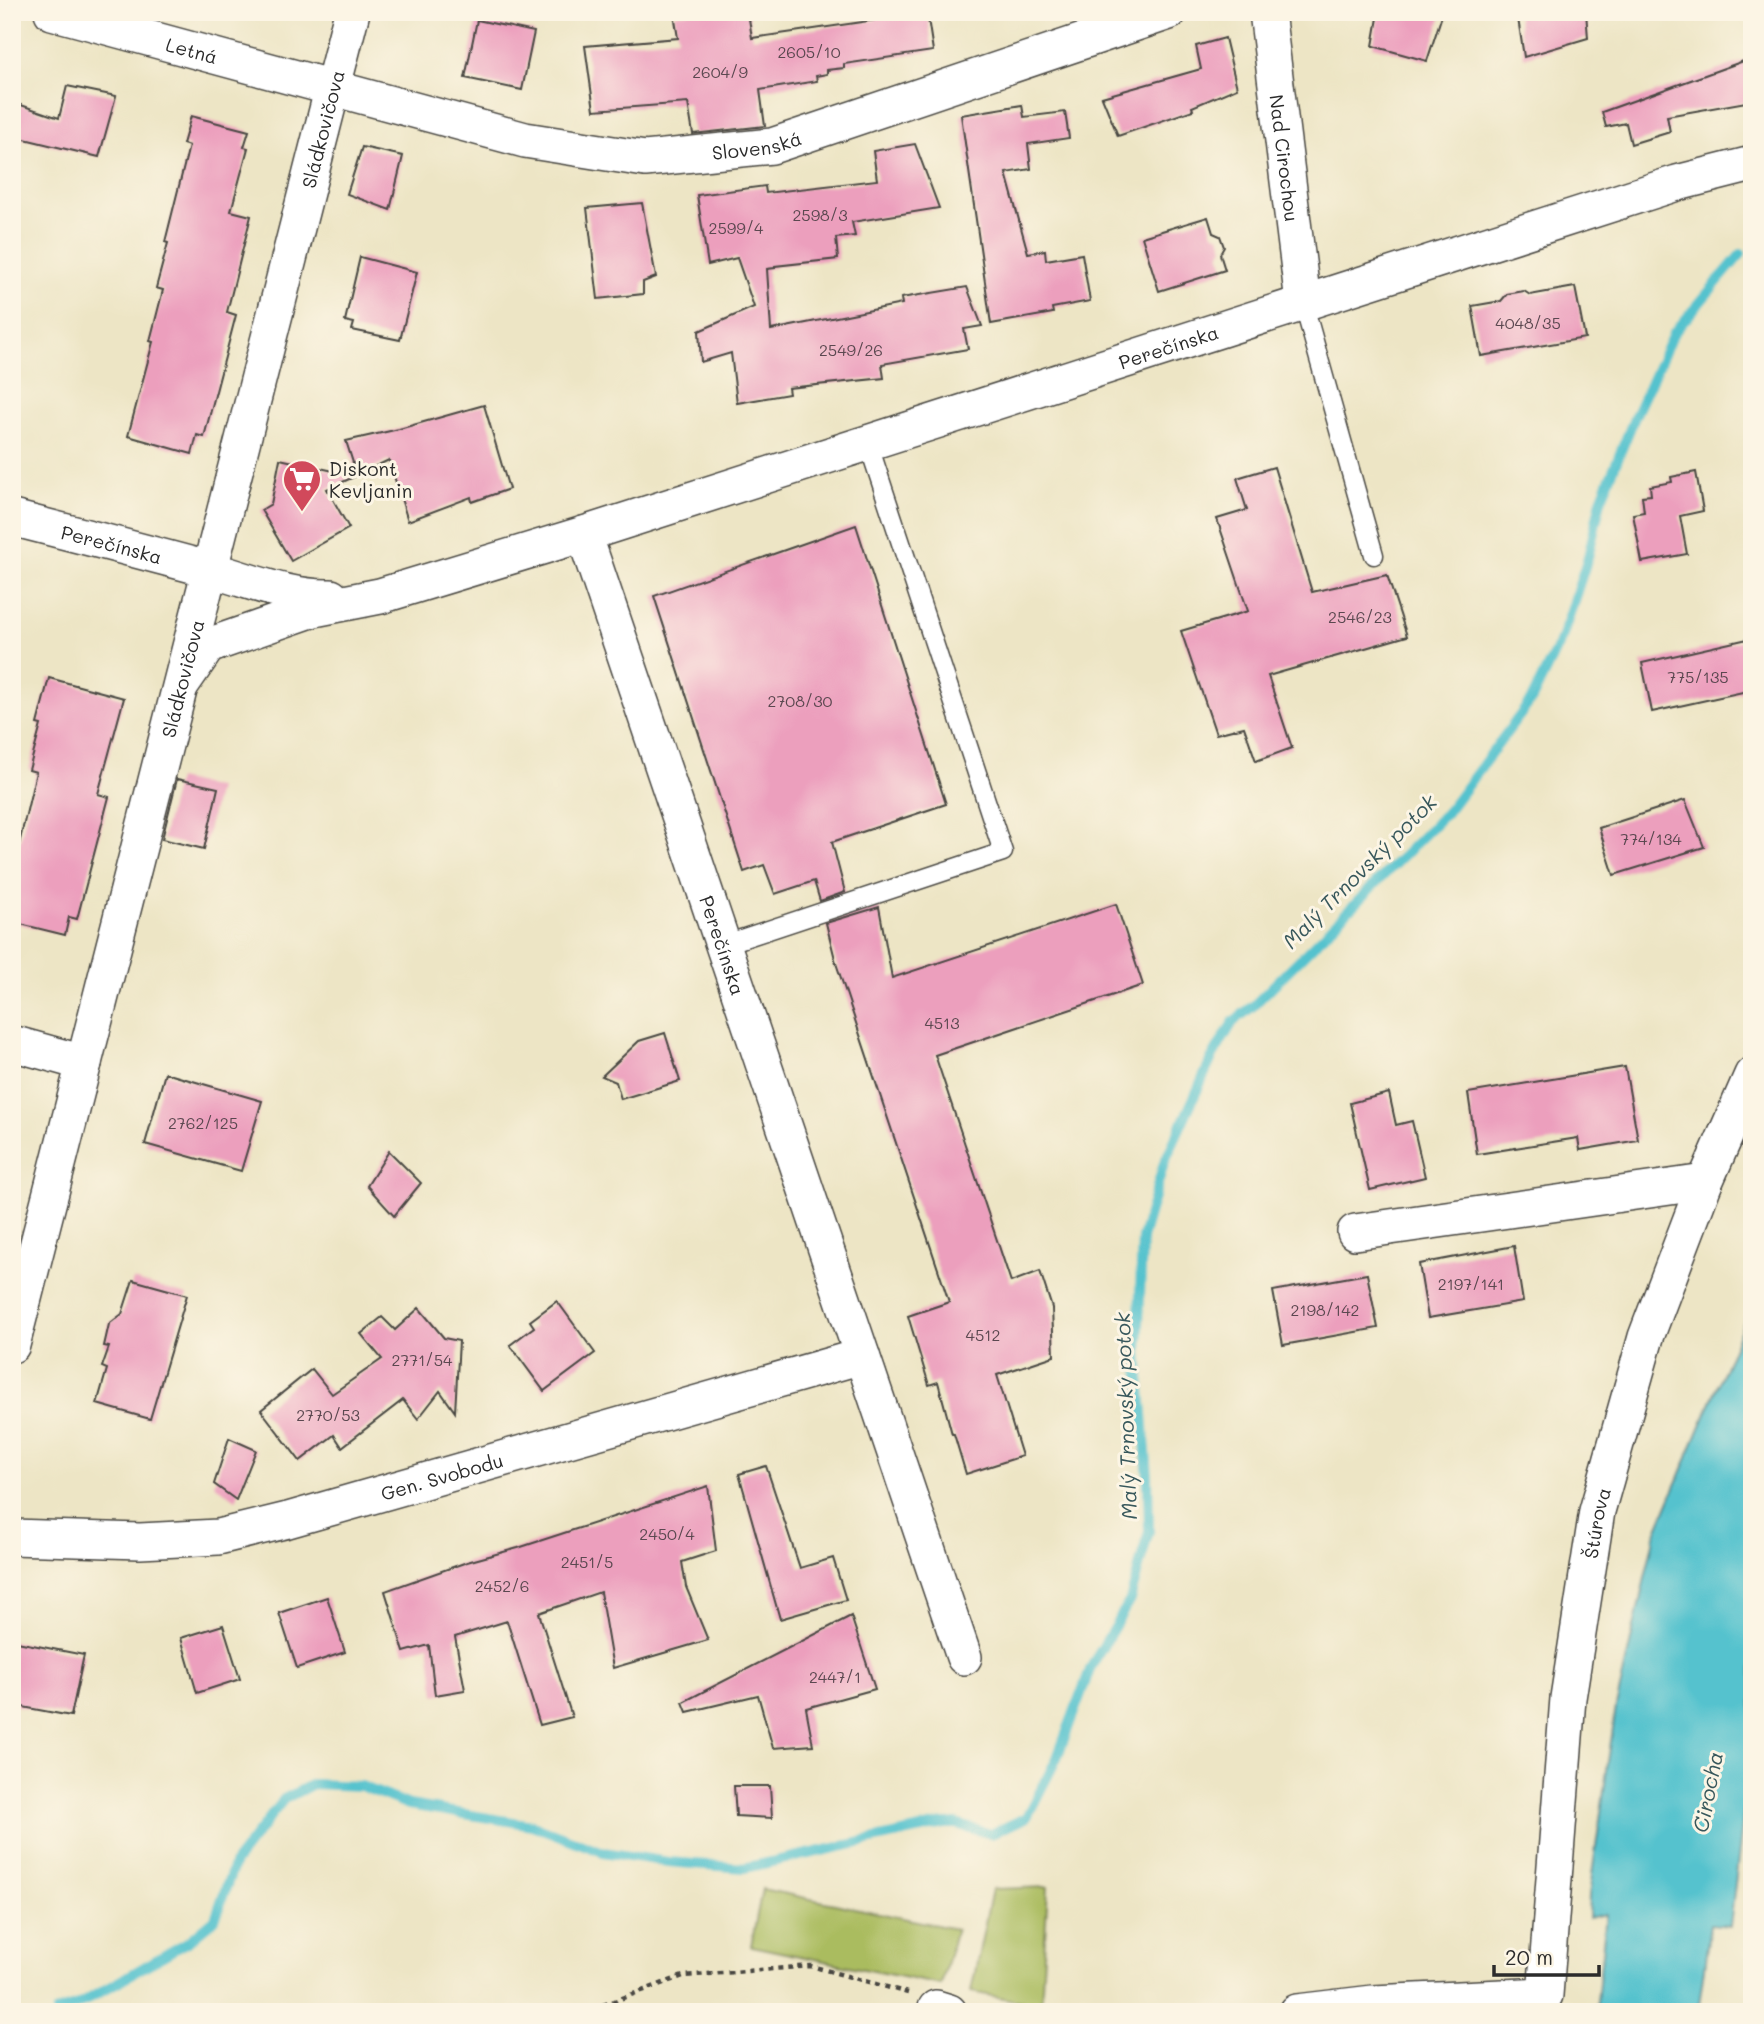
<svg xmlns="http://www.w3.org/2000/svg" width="1764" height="2024" viewBox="0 0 1764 2024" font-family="Mali,sans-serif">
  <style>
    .green { fill: #aabc5f; stroke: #6a7445; stroke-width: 2 }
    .water { fill: #55c2ce; stroke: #40767c; stroke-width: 2 }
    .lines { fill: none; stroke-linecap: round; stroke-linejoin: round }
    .stream { stroke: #55c2ce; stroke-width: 10 }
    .building { fill: #ec9fbd }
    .lane-casing { stroke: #484742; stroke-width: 21 }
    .street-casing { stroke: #484742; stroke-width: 38 }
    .path { stroke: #484742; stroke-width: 4.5; stroke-dasharray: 5 5; stroke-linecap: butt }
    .lane { stroke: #fff; stroke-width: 18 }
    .street { stroke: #fff; stroke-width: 35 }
    .labels { text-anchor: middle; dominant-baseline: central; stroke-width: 6; stroke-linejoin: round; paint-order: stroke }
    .number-label { font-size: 16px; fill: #5b4850 }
    .street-label { font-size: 19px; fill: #2b2b2b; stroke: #fcf5e5 }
    .poi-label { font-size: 19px; fill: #2b2b2b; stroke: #fcf5e5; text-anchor: start }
    .water-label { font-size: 21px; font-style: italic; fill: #38585c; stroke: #fcf5e5 }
  </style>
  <rect width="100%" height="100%" fill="#fcf5e5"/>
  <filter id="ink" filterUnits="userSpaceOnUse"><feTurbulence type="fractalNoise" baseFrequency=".0143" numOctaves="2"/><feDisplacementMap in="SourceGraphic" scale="14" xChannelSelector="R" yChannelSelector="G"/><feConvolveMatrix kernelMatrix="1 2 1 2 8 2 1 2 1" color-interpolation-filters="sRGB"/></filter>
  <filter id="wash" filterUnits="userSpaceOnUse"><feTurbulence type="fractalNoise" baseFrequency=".00686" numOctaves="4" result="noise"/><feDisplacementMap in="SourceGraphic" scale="28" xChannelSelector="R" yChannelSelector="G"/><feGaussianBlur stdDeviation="1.57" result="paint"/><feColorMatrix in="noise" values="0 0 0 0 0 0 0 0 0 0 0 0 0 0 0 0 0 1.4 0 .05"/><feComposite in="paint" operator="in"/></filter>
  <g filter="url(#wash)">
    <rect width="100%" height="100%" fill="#ede5c5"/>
    <g class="green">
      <polygon points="1048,1887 1041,2005 971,1992 992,1889"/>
      <polygon points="762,1889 956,1929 941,1985 751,1946"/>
    </g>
    <polygon class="water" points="1752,1303 1752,1741 1730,1926 1710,1924 1698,2012 1596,2012 1606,1914 1588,1918 1589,1896 1616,1707 1654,1538"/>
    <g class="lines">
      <polyline class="stream" points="57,2012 78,2005 189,1941 215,1919 235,1862 284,1799 313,1784 361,1786 409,1805 532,1825 603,1852 669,1862 744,1868 944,1824 956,1824 991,1834 1027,1817 1057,1758 1091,1667 1130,1600 1149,1531 1148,1477 1138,1352 1142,1238 1164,1163 1212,1058 1233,1022 1253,1006 1449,810 1532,699 1563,635 1588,557 1601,500 1636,414 1673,334 1741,254"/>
    </g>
    <g id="blocks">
      <g class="building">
        <polygon points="692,12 748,12 752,38 876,20 874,12 927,12 933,51 844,64 844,68 827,70 827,74 816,76 817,81 760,90 765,126 693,134 688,103 594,110 585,46 678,38 674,14"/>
        <polygon points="1379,12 1443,12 1427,61 1373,46"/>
        <polygon points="1517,12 1586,12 1588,38 1524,57"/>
        <polygon points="477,20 534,32 522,90 465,78"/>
        <polygon points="1225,38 1237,88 1192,107 1193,110 1118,136 1102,97 1201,69 1196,46"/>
        <polygon points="1752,58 1752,101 1667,116 1670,132 1631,144 1626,123 1606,127 1602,112"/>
        <polygon points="67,86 116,96 99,157 12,136 12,102 59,118"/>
        <polygon points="1022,105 1024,117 1065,112 1069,138 1028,144 1031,169 1006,173 1028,253 1045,250 1046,260 1082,254 1090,301 1052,308 1053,313 991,324 961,115"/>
        <polygon points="191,116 249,131 244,147 248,148 231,211 251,216 227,312 236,315 204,437 197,435 192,454 128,436 153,342 150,341 163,290 156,288 168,243 165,242 189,146 183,144"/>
        <polygon points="915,144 939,208 852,222 855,236 836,238 838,259 775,266 775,268 767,269 771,330 902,304 901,298 967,287 982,326 964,329 968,349 882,364 884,378 788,388 789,394 737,403 731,353 701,362 699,331 754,307 737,258 708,265 697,195 765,186 766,193 877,180 873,151"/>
        <polygon points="362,147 403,156 390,210 347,194"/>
        <polygon points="642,203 656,277 643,282 643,294 598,299 587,208"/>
        <polygon points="1208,217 1213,233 1220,236 1224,247 1220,254 1225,270 1159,291 1142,237"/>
        <polygon points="360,257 417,272 400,340 352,330 354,323 345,321"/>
        <polygon points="1575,287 1585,338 1481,356 1472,306 1501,301 1507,294 1524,291 1530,295"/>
        <polygon points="484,405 509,489 472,502 471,497 408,521 389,460 357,475 346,441 399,429"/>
        <polygon points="280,459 356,476 327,489 349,528 291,561 261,510 271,504"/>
        <polygon points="1274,467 1312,592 1387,575 1407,636 1268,676 1292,748 1256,761 1244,727 1216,734 1181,631 1248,611 1217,519 1247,510 1237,478"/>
        <polygon points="1696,472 1703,511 1680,516 1687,554 1642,562 1633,514 1644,512 1642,496 1651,495 1650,486 1672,482 1671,477"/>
        <polygon points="856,525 946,804 832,842 845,892 820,901 814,881 775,894 764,865 744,872 654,596"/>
        <polygon points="1752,638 1752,690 1652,712 1642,663"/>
        <polygon points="49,678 124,698 98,794 109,797 77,919 69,917 65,935 12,922 12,874 36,772 29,770 41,725 37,724"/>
        <polygon points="177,779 218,788 204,849 162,839"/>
        <polygon points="1685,800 1704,847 1614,875 1599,828"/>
        <polygon points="1116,904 1143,985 935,1055 1011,1282 1040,1271 1052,1308 1054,1356 997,1375 1022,1456 966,1474 954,1434 952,1434 938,1382 929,1385 908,1316 949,1302 836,963 826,923 879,907 892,978"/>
        <polygon points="665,1033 680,1081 621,1099 616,1082 602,1076 639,1041"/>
        <polygon points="1625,1067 1638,1140 1580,1150 1578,1138 1477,1154 1468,1093"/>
        <polygon points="165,1073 262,1101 241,1171 145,1144"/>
        <polygon points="1389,1093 1396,1125 1412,1121 1425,1177 1370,1190 1350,1103"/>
        <polygon points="389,1151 421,1183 394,1216 367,1186"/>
        <polygon points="1514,1246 1523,1302 1428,1318 1419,1264"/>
        <polygon points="1367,1274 1378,1328 1283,1345 1273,1291"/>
        <polygon points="133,1280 187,1295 150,1419 97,1404 107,1369 102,1367 109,1347 104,1346 109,1324 122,1314"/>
        <polygon points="557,1301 595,1353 544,1391 510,1345 534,1327 530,1321"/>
        <polygon points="419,1308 444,1338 459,1341 455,1412 440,1391 418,1419 403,1400 342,1447 334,1435 300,1461 261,1410 312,1369 332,1394 382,1359 361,1334 382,1317 395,1330"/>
        <polygon points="229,1438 256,1450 236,1500 214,1484"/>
        <polygon points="766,1466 800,1568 833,1558 846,1600 780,1619 739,1474"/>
        <polygon points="708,1486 716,1551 682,1562 686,1587 708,1640 613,1668 600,1592 539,1613 572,1717 540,1725 507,1621 455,1637 465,1690 435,1695 429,1645 404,1652 385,1591 467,1562 518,1548"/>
        <polygon points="327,1597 345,1652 297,1668 279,1613"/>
        <polygon points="851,1616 875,1689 806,1708 813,1745 773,1748 758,1695 687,1712 683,1702"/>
        <polygon points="223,1625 240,1679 197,1693 181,1638"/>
        <polygon points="12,1641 84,1655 71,1716 12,1705"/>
        <polygon points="734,1786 770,1786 772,1818 736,1816"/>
      </g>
    </g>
  </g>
  <g filter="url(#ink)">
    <use href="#blocks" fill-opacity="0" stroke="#484742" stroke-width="2"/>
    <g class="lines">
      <defs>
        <g id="lane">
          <polyline points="1303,302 1374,555"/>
          <polyline points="723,945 1003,852 868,443"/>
        </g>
        <g id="street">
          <path id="s1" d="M52,12L525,140L645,159L772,146L1169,12"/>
          <path id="s2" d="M1267,12L1303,302"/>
          <path id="s3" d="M12,518C79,535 145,552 211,570C252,581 289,598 331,597"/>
          <path id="s4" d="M584,534L964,1657"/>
          <path id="s5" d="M181,685L208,646L314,609L380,596L584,534L1677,183L1752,164"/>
          <polyline points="12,1043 84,1063"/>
          <polyline points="1355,1232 1705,1182"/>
          <path id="s6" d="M12,1345L352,12"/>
          <path id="s7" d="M12,1537L140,1541L218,1537L288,1520L862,1356"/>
          <polyline points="936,2008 949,2012"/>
          <path id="s8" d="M1297,2012L1373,2003L1545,1995L1568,1698L1597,1511L1646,1337L1705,1182L1752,1075"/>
        </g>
      </defs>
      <use href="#lane" class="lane-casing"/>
      <use href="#street" class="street-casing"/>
      <g class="path">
        <polyline points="584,2012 683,1976 811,1966 908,1993"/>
        <polyline points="1747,2012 1752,1944"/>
      </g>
      <use href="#lane" class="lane"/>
      <use href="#street" class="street"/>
    </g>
  </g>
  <defs>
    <symbol id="supermarket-pin" viewBox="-11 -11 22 30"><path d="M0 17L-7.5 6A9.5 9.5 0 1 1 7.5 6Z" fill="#d1495b" stroke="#fcf5e5"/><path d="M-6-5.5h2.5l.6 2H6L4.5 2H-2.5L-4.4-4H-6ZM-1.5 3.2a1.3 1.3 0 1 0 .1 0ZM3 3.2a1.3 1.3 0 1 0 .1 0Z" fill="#fff"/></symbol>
  </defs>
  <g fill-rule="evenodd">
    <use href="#supermarket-pin" x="280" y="457" width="44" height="60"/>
  </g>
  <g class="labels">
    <g class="number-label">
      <text x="809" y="51">2605/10</text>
      <text x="720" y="71">2604/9</text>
      <text x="820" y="214">2598/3</text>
      <text x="736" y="227">2599/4</text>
      <text x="1528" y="322">4048/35</text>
      <text x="851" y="349">2549/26</text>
      <text x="1360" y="616">2546/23</text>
      <text x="1698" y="676">775/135</text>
      <text x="800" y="700">2708/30</text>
      <text x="1651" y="838">774/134</text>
      <text x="942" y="1022">4513</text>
      <text x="203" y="1122">2762/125</text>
      <text x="1471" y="1283">2197/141</text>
      <text x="1325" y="1309">2198/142</text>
      <text x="983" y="1334">4512</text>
      <text x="422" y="1359">2771/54</text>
      <text x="328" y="1414">2770/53</text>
      <text x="667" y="1533">2450/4</text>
      <text x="587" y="1561">2451/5</text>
      <text x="502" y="1585">2452/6</text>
      <text x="835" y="1676">2447/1</text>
    </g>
    <g class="street-label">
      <text stroke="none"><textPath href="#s1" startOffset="145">Letná</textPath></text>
      <text stroke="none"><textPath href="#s6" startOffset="1255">Sládkovičova</textPath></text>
      <text stroke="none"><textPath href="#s1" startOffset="724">Slovenská</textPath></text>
      <text stroke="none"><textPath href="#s2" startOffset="147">Nad Cirochou</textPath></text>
      <text stroke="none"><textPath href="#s5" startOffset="1054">Perečínska</textPath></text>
      <text stroke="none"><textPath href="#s3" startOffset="103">Perečínska</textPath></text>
      <text stroke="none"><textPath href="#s6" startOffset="688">Sládkovičova</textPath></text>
      <text stroke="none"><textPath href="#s4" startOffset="434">Perečínska</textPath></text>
      <text stroke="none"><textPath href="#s7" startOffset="438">Gen. Svobodu</textPath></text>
      <text stroke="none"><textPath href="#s8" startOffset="724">Štúrova</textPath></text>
    </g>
    <g class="poi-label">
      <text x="329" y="468">Diskont<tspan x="329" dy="22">Kevljanin</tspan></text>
    </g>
    <g class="water-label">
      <text transform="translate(1359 871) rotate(-45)">Malý Trnovský potok</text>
      <text transform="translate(1125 1416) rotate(-92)">Malý Trnovský potok</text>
      <text transform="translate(1707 1792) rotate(-79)">Cirocha</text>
    </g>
  </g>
  <rect width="1764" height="2024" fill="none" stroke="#fcf5e5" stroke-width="42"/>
  <path d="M1494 1965v10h105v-10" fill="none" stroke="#2b2b2b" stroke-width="3.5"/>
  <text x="1505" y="1965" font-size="21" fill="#2b2b2b" stroke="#fcf5e5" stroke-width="5" paint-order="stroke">20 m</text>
</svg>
